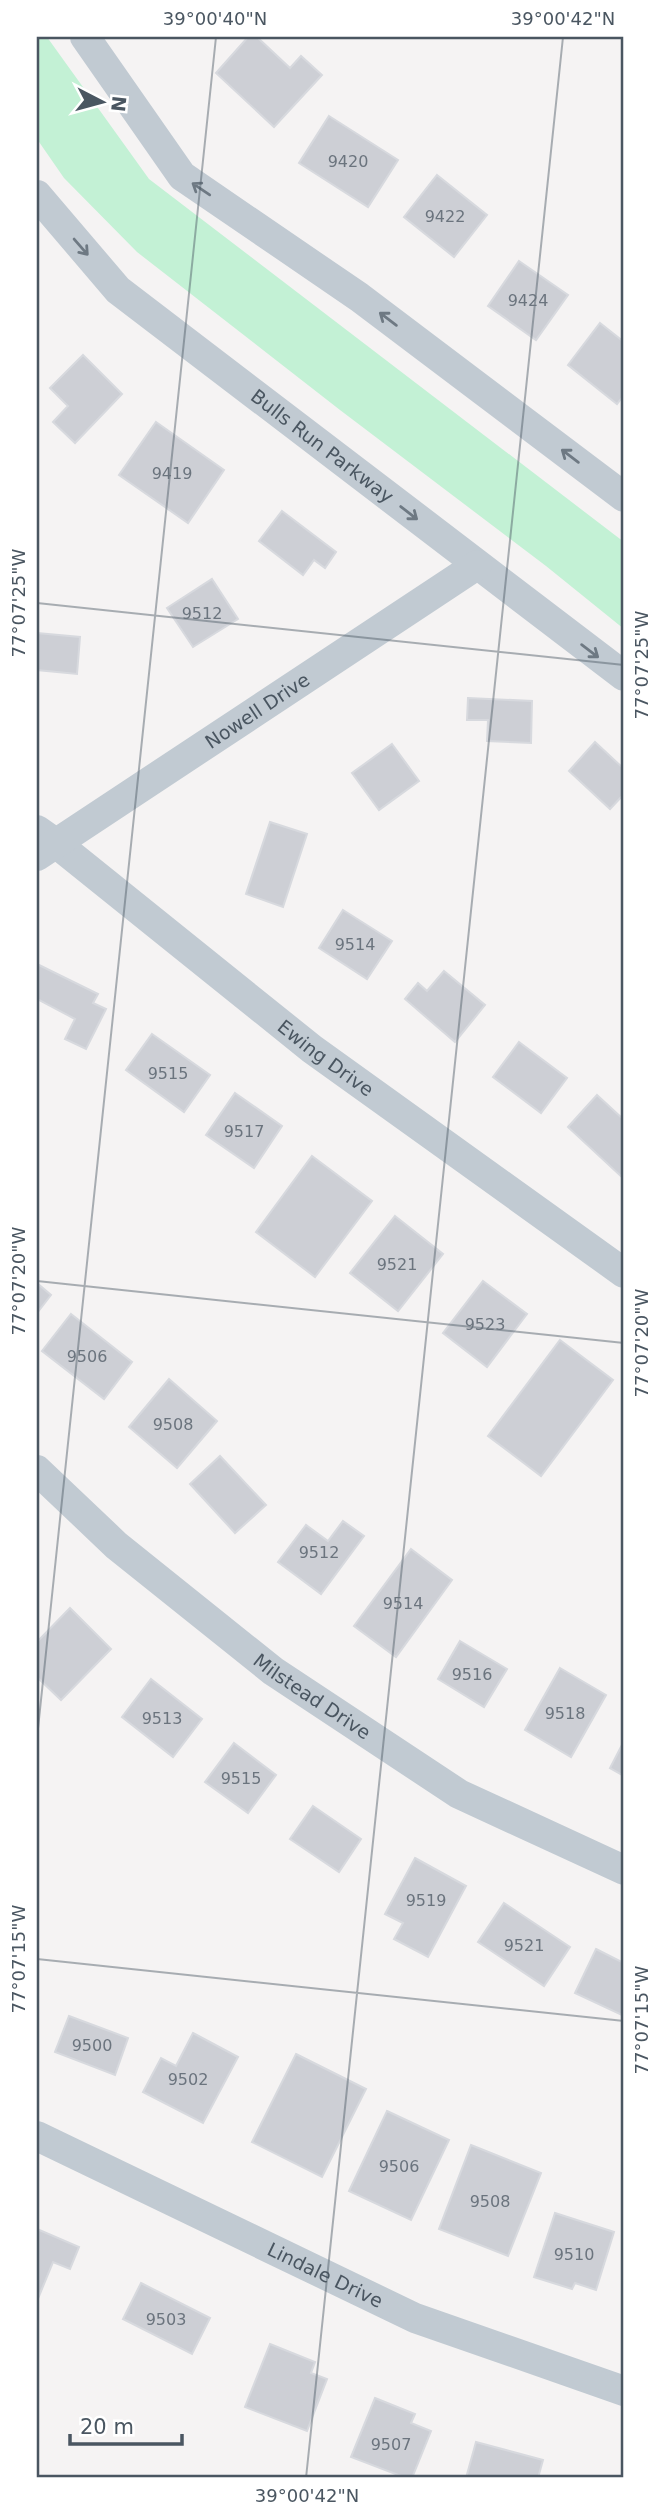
<svg xmlns="http://www.w3.org/2000/svg" width="661" height="2515" viewBox="0 0 661 2515" font-family="'DejaVu Sans',sans-serif">
  <style>
    .green { fill: #c3f1d5 }
    .building { fill: #cdcfd5; stroke: #d7d9de; stroke-width: 2 }
    .lines { fill: none; stroke-linecap: round; stroke-linejoin: round }
    .minor { stroke: #c1cad2; stroke-width: 30 }
    .oneway { stroke: #6e7983 }
    .ticks { fill: none; stroke: #4a5661; stroke-width: 2; stroke-opacity: 0.45 }
    .labels { text-anchor: middle; dominant-baseline: central; stroke-width: 6; stroke-linejoin: round; paint-order: stroke }
    .number-label { font-size: 16px; fill: #6b747e }
    .street-label { font-size: 19px; fill: #4a5661; stroke: #fff }
    .neatline { fill: none; stroke: #4a5661; stroke-width: 2.5 }
    .ticks-label { font-size: 18px; text-anchor: middle; fill: #4a5661 }
  </style>
  <rect width="100%" height="100%" fill="#f5f3f3"/>
  <polygon class="green" points="37,37 47,37 149,179 624,542 624,629 546,566 340,410 137,252 64,178 37,139"/>
  <g class="building">
    <polygon points="248,37 257,37 290,68 301,56 322,75 274,127 216,73"/>
    <polygon points="329,116 398,160 368,207 299,163"/>
    <polygon points="437,175 487,215 454,257 404,217"/>
    <polygon points="519,261 568,295 536,340 488,306"/>
    <polygon points="600,323 624,342 624,395 617,404 568,365"/>
    <polygon points="83,355 122,394 75,443 53,422 68,406 50,388"/>
    <polygon points="156,422 224,470 188,523 119,475"/>
    <polygon points="282,511 336,552 325,568 314,560 303,575 259,541"/>
    <polygon points="212,579 238,619 193,647 167,608"/>
    <polygon points="37,633 80,637 77,674 37,670"/>
    <polygon points="468,698 532,701 531,743 487,741 488,720 467,720"/>
    <polygon points="595,742 624,769 624,794 610,809 569,771"/>
    <polygon points="392,744 419,781 379,810 352,773"/>
    <polygon points="270,822 307,834 283,907 246,894"/>
    <polygon points="343,910 392,941 367,979 319,948"/>
    <polygon points="37,964 98,994 93,1003 106,1009 86,1049 65,1039 75,1019 37,999"/>
    <polygon points="444,971 485,1005 455,1042 405,999 418,983 427,991"/>
    <polygon points="152,1034 210,1075 184,1112 126,1070"/>
    <polygon points="519,1042 567,1078 541,1113 493,1077"/>
    <polygon points="235,1093 282,1126 254,1168 206,1135"/>
    <polygon points="597,1095 624,1120 624,1179 568,1127"/>
    <polygon points="312,1156 372,1201 315,1277 256,1232"/>
    <polygon points="395,1216 443,1254 398,1311 350,1273"/>
    <polygon points="483,1281 527,1314 487,1367 443,1333"/>
    <polygon points="37,1283 51,1295 37,1313"/>
    <polygon points="71,1314 132,1362 104,1399 42,1351"/>
    <polygon points="560,1340 613,1380 541,1476 488,1436"/>
    <polygon points="169,1379 217,1421 177,1468 129,1427"/>
    <polygon points="220,1456 266,1505 235,1533 190,1484"/>
    <polygon points="343,1521 364,1536 321,1594 278,1562 306,1525 328,1541"/>
    <polygon points="411,1549 452,1580 396,1657 354,1626"/>
    <polygon points="70,1608 111,1649 61,1700 37,1677 37,1642"/>
    <polygon points="460,1641 507,1669 484,1707 438,1679"/>
    <polygon points="560,1668 606,1695 571,1757 525,1730"/>
    <polygon points="151,1679 202,1719 173,1757 122,1717"/>
    <polygon points="624,1741 624,1776 610,1768"/>
    <polygon points="234,1743 276,1775 248,1813 205,1782"/>
    <polygon points="313,1806 361,1839 339,1872 290,1839"/>
    <polygon points="415,1858 466,1886 428,1957 394,1939 403,1923 385,1914"/>
    <polygon points="504,1903 570,1947 544,1986 478,1942"/>
    <polygon points="596,1949 624,1963 624,2016 575,1993"/>
    <polygon points="69,2016 128,2038 115,2075 55,2052"/>
    <polygon points="193,2033 238,2057 203,2123 143,2092 161,2058 176,2066"/>
    <polygon points="296,2054 366,2089 322,2177 252,2142"/>
    <polygon points="387,2111 449,2140 411,2220 349,2191"/>
    <polygon points="471,2145 541,2173 508,2256 439,2229"/>
    <polygon points="555,2213 614,2232 596,2290 575,2283 572,2289 534,2277"/>
    <polygon points="37,2229 79,2247 70,2269 53,2262 37,2301"/>
    <polygon points="141,2283 210,2318 192,2354 123,2319"/>
    <polygon points="270,2344 315,2362 311,2373 327,2379 307,2431 245,2407"/>
    <polygon points="375,2398 415,2414 411,2423 431,2431 412,2478 406,2478 351,2457"/>
    <polygon points="476,2442 543,2460 538,2478 466,2478"/>
  </g>
  <g class="lines">
    <g class="minor">
      <polyline points="85,37 182,176 359,297 624,497"/>
      <path id="s1" d="M37,195L118,290L624,676"/>
      <path id="s2" d="M37,830L57,844L312,1049L624,1273"/>
      <path id="s3" d="M37,856L477,565"/>
      <path id="s4" d="M37,1470L117,1546L273,1671L459,1794L624,1870"/>
      <path id="s5" d="M37,2136L415,2318L624,2391"/>
    </g>
  </g>
  <defs><path id="oneway-shaft" d="M-6 0H5M1.5-3L5.5 0L1.5 3" fill="none" stroke-width="1.6" stroke-linecap="round" stroke-linejoin="round" transform="scale(1.75)"/></defs>
  <g class="oneway">
    <use href="#oneway-shaft" transform="translate(201 189) rotate(-146)"/>
    <use href="#oneway-shaft" transform="translate(81 247) rotate(49)"/>
    <use href="#oneway-shaft" transform="translate(388 319) rotate(-143)"/>
    <use href="#oneway-shaft" transform="translate(570 456) rotate(-143)"/>
    <use href="#oneway-shaft" transform="translate(409 513) rotate(38)"/>
    <use href="#oneway-shaft" transform="translate(590 651) rotate(37)"/>
  </g>
  <path class="ticks" d="M37,603L624,665M37,1281L624,1343M37,1738L216,37M37,1959L624,2021M306,2478L563,37"/>
  <g class="labels">
    <g class="number-label">
      <text x="348" y="161">9420</text>
      <text x="445" y="216">9422</text>
      <text x="528" y="300">9424</text>
      <text x="172" y="473">9419</text>
      <text x="202" y="613">9512</text>
      <text x="355" y="944">9514</text>
      <text x="168" y="1073">9515</text>
      <text x="244" y="1131">9517</text>
      <text x="397" y="1264">9521</text>
      <text x="485" y="1324">9523</text>
      <text x="87" y="1356">9506</text>
      <text x="173" y="1424">9508</text>
      <text x="319" y="1552">9512</text>
      <text x="403" y="1603">9514</text>
      <text x="472" y="1674">9516</text>
      <text x="565" y="1713">9518</text>
      <text x="162" y="1718">9513</text>
      <text x="241" y="1778">9515</text>
      <text x="426" y="1900">9519</text>
      <text x="524" y="1945">9521</text>
      <text x="92" y="2045">9500</text>
      <text x="188" y="2079">9502</text>
      <text x="399" y="2166">9506</text>
      <text x="490" y="2201">9508</text>
      <text x="574" y="2254">9510</text>
      <text x="166" y="2319">9503</text>
      <text x="391" y="2444">9507</text>
    </g>
    <g class="street-label">
      <text stroke="none"><textPath href="#s1" startOffset="382">Bulls Run Parkway</textPath></text>
      <text stroke="none"><textPath href="#s3" startOffset="264">Nowell Drive</textPath></text>
      <text stroke="none"><textPath href="#s2" startOffset="368">Ewing Drive</textPath></text>
      <text stroke="none"><textPath href="#s4" startOffset="357">Milstead Drive</textPath></text>
      <text stroke="none"><textPath href="#s5" startOffset="320">Lindale Drive</textPath></text>
    </g>
  </g>
  <rect width="661" height="2515" fill="none" stroke="#ffffff" stroke-width="77"/>
  <g transform="translate(102 102) rotate(96)" stroke="#ffffff" stroke-width="5" paint-order="stroke">
  <path d="M0-5L12 26L0 18L-12 26Z" fill="#4a5661"/>
  <text y="-10" font-size="19" font-weight="bold" text-anchor="middle" fill="#4a5661">N</text>
  </g>
  <path d="M70 2434v10h112v-10" fill="none" stroke="#4a5661" stroke-width="3.5"/>
  <text x="80" y="2434" font-size="21" fill="#4a5661" stroke="#ffffff" stroke-width="5" paint-order="stroke">20 m</text>
  <rect x="38" y="38" width="584" height="2438" class="neatline"/>
  <g class="ticks-label">
    <text x="215" y="25">39°00'40"N</text>
    <text x="563" y="25">39°00'42"N</text>
    <text transform="translate(19 603) rotate(-90)" y="6">77°07'25"W</text>
    <text transform="translate(642 665) rotate(-90)" y="6">77°07'25"W</text>
    <text transform="translate(19 1281) rotate(-90)" y="6">77°07'20"W</text>
    <text transform="translate(642 1343) rotate(-90)" y="6">77°07'20"W</text>
    <text transform="translate(19 1959) rotate(-90)" y="6">77°07'15"W</text>
    <text transform="translate(642 2020) rotate(-90)" y="6">77°07'15"W</text>
    <text x="307" y="2502">39°00'42"N</text>
  </g>
</svg>
